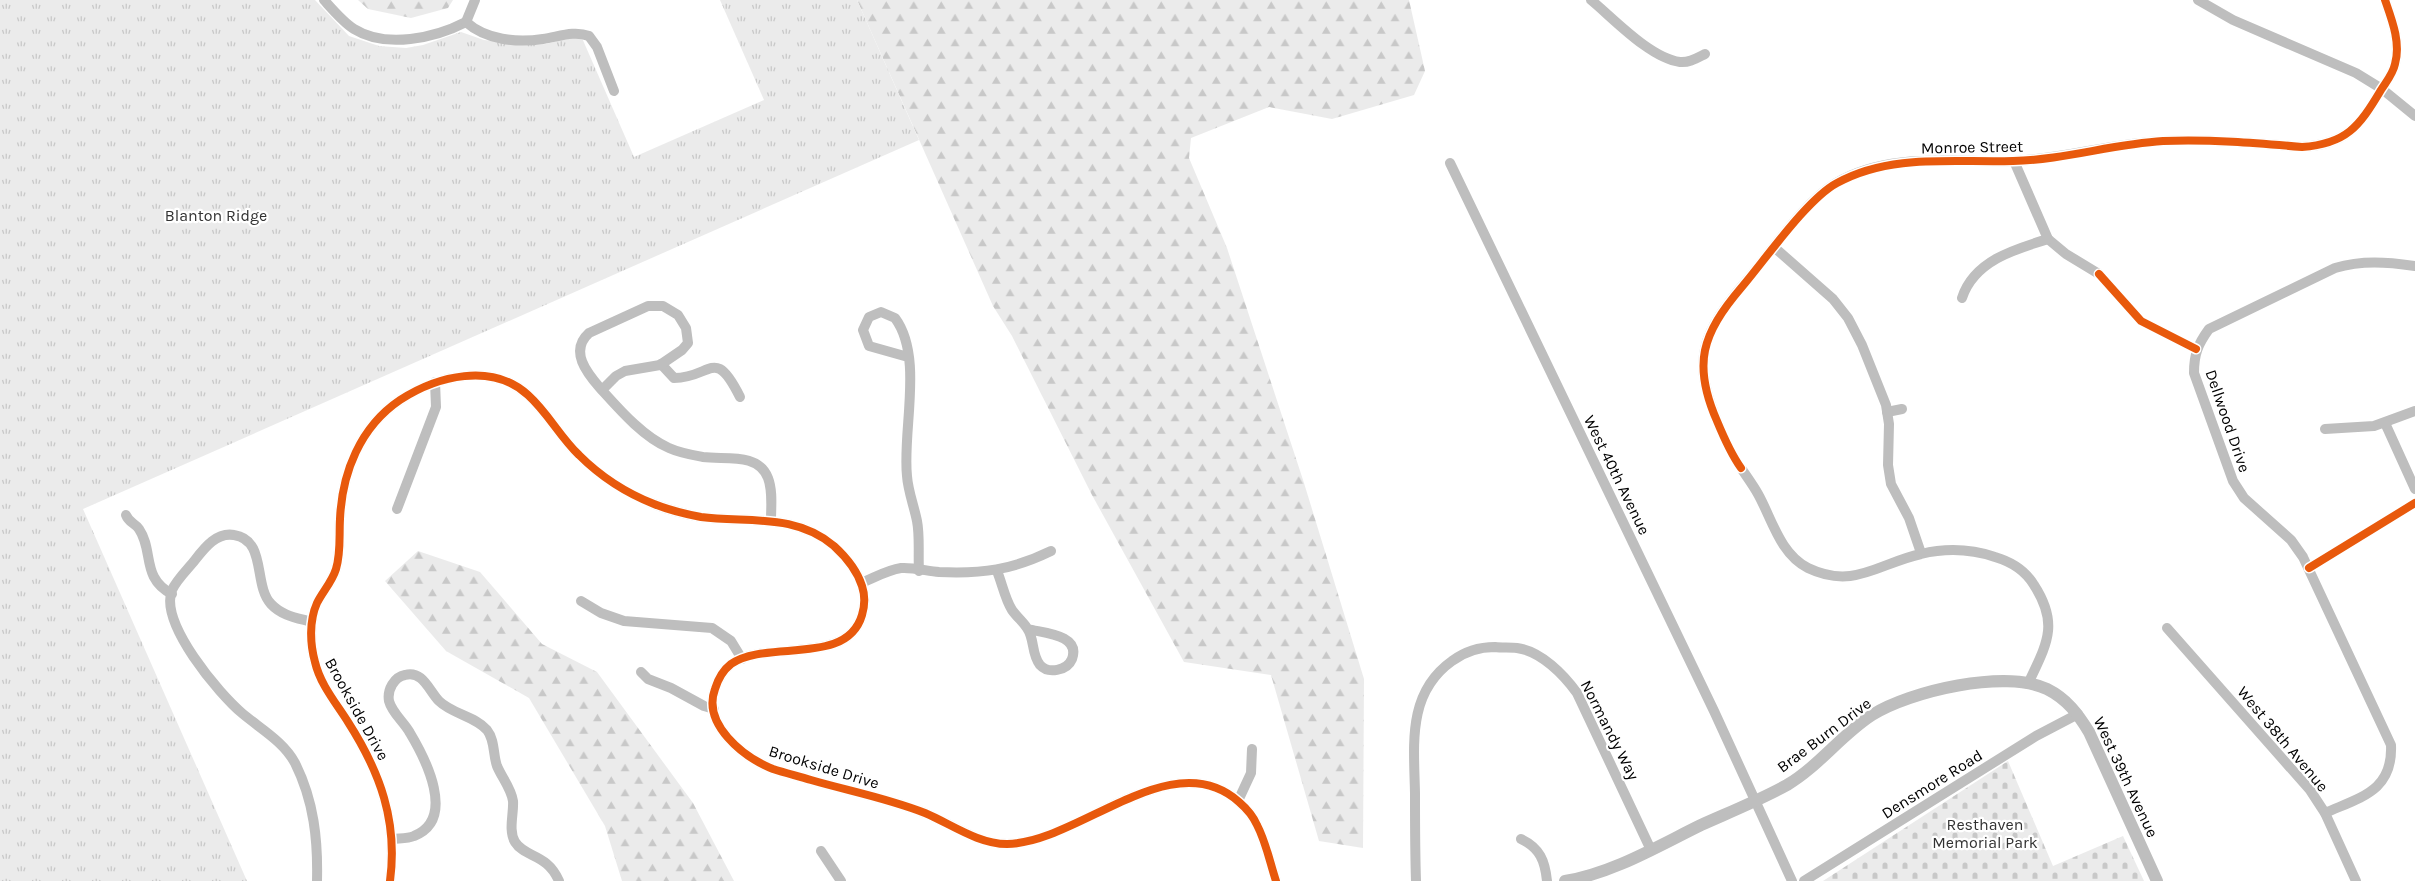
<svg xmlns="http://www.w3.org/2000/svg" width="2415" height="881" viewBox="0 0 2415 881" font-family="Karla,sans-serif">
  <style>
    .forest { fill: url(#forest-firs) }
    .cemetery { fill: url(#cemetery-stones) }
    .park { fill: url(#park-tufts) }
    .lines { fill: none; stroke-linecap: round; stroke-linejoin: round }
    .minor { stroke: #bebebe; stroke-width: 10 }
    .tertiary { stroke: #bebebe; stroke-width: 12 }
    .cycleway-casing { stroke: #fff; stroke-width: 11 }
    .cycleway { stroke: #e8590c; stroke-width: 8 }
    .labels { text-anchor: middle; dominant-baseline: central; stroke-width: 4.5; stroke-linejoin: round; paint-order: stroke }
    .street-label { font-size: 16px; fill: #000; stroke: #fff }
    .park-label { font-size: 16px; fill: #323232; stroke: #fff }
  </style>
  <defs>
    <pattern id="forest-firs" width="22" height="20" patternUnits="userSpaceOnUse" patternTransform="scale(1.25)"><rect width="22" height="20" fill="#ebebeb"/><path d="M5 1l3.5 6h-7zM16 11l3.5 6h-7z" fill="#c8c8c8"/></pattern>
    <pattern id="cemetery-stones" width="16" height="16" patternUnits="userSpaceOnUse" patternTransform="scale(1.25)"><rect width="16" height="16" fill="#ebebeb"/><path d="M2 7V4a2 2 0 0 1 4 0v3zM10 15v-3a2 2 0 0 1 4 0v3z" fill="#c8c8c8"/></pattern>
    <pattern id="park-tufts" width="24" height="20" patternUnits="userSpaceOnUse" patternTransform="scale(1.25)"><rect width="24" height="20" fill="#ebebeb"/><path d="M3 7l-1-3M5 7V3M7 7l1-3M15 17l-1-3M17 17v-4M19 17l1-3" fill="none" stroke="#c8c8c8"/></pattern>
  </defs>
  <rect width="100%" height="100%" fill="#fff"/>
  <g class="forest">
    <polygon points="358,0 453,0 448,8 411,18 368,9"/>
    <polygon points="857,0 1409,0 1425,71 1414,95 1332,119 1269,107 1191,138 1189,158 1227,248 1304,483 1364,679 1363,848 1319,841 1271,675 1184,662 1092,495 1012,336 993,306"/>
    <polygon points="418,551 480,572 542,644 597,672 693,803 734,881 622,881 605,826 529,698 446,651 385,581"/>
  </g>
  <polygon class="cemetery" points="2008,761 2053,866 2123,836 2144,881 1823,881"/>
  <polygon class="park" points="0,0 315,0 349,36 379,46 406,48 423,45 461,32 484,40 527,45 546,44 572,37 582,38 634,157 764,100 720,0 857,0 919,140 83,509 247,881 0,881"/>
  <g class="lines">
    <g class="minor">
      <path d="M324,0C333,10 343,22 354,29C386,49 435,38 466,22"/>
      <path d="M1591,0C1614,19 1650,58 1680,62C1689,63 1697,58 1705,54"/>
      <polyline points="2198,0 2233,20 2356,73 2382,89 2415,116"/>
      <path d="M466,22C486,40 517,43 543,39C558,37 574,30 589,36L597,47L614,91"/>
      <polyline points="466,22 475,0"/>
      <polyline points="1450,163 1714,711 1792,881"/>
      <polyline points="2048,239 2066,254 2099,274"/>
      <polyline points="1775,248 1833,299 1848,318 1862,345 1886,405 1889,424 1888,465 1891,484 1909,518 1921,553"/>
      <path d="M1962,298C1974,261 2015,249 2048,239L2014,161"/>
      <path d="M908,357L869,346L863,330L869,317L881,312L895,318C924,357 902,431 907,476C908,491 914,506 917,521C920,536 918,555 919,571"/>
      <path d="M661,364L674,378C712,378 714,345 740,397"/>
      <path d="M602,390L616,376L625,371L660,365L682,350L688,343L686,328L678,315L663,306H648L589,333C569,351 587,373 600,388C619,409 643,437 669,448C680,453 692,455 703,457C725,460 758,452 768,478C773,491 771,507 771,520"/>
      <polyline points="1887,412 1902,409"/>
      <polyline points="2385,423 2415,489"/>
      <path d="M1720,428C1690,359 1701,334 1748,279C1772,251 1805,201 1836,183C1890,151 1955,163 2014,161C2064,159 2113,143 2163,141C2209,139 2256,143 2302,147C2346,144 2359,127 2381,90C2386,82 2393,74 2395,64C2401,43 2392,20 2385,0"/>
      <polyline points="2325,429 2374,426 2415,411"/>
      <path d="M1741,468C1747,477 1753,485 1758,494C1772,519 1780,554 1808,568C1854,590 1879,563 1921,554C1946,548 1971,549 1995,557C2012,562 2025,570 2034,585C2060,625 2046,645 2028,684"/>
      <polyline points="397,509 436,407 435,382"/>
      <path d="M126,515C129,523 135,523 139,529C154,551 141,578 172,594"/>
      <path d="M997,571C1002,583 1005,599 1012,610C1017,617 1023,622 1027,628C1035,639 1031,654 1040,665C1048,674 1067,671 1072,659C1081,634 1042,633 1028,629"/>
      <path d="M861,583C874,578 887,570 901,568C912,567 927,571 939,572C982,574 1012,570 1051,551"/>
      <polyline points="581,601 601,613 624,621 712,628 731,641 742,659"/>
      <path d="M312,622C298,618 282,616 271,604C253,585 267,540 234,535C217,532 205,547 195,560C188,569 177,579 172,590C159,623 219,694 243,714C261,729 284,742 295,763C314,801 318,840 317,881"/>
      <polyline points="2167,628 2310,790 2325,813 2356,881"/>
      <polyline points="641,672 648,679 671,688 704,706 714,709"/>
      <polyline points="1238,801 1251,773 1252,749"/>
      <path d="M2325,813C2361,797 2393,791 2391,745L2303,557L2291,540L2244,498L2233,481L2194,373C2194,354 2198,344 2209,329L2335,268C2362,260 2387,262 2415,266"/>
      <path d="M392,839C399,838 407,839 414,836C457,819 425,758 410,733C404,722 392,713 389,701C387,690 394,677 405,675C423,670 429,691 439,701C452,714 475,716 487,730C495,740 493,755 497,766C502,778 511,788 513,801C514,813 508,830 515,842C525,858 547,853 559,881"/>
      <path d="M1521,839C1540,848 1545,861 1547,881"/>
      <polyline points="821,851 841,881"/>
      <path d="M390,881C398,821 380,772 348,722C336,703 320,684 315,662C310,644 309,621 317,603C323,591 332,582 336,569C341,553 339,536 340,519C342,473 360,427 400,400C437,376 492,362 528,395C548,413 560,437 579,455C600,476 626,493 654,504C669,510 685,514 701,517C748,523 795,513 834,546C846,557 857,570 862,586C865,595 865,605 862,615C847,667 766,639 731,664C722,671 718,679 715,689C702,724 743,757 773,769C785,773 798,776 811,780C849,791 887,798 925,813C951,824 978,844 1007,844C1079,843 1172,742 1239,802C1246,808 1253,816 1257,825C1266,842 1270,863 1276,881"/>
      <path d="M1416,881C1415,852 1415,823 1415,793C1414,744 1407,693 1452,661C1464,652 1479,647 1495,647C1502,648 1510,647 1517,648C1541,651 1564,675 1577,693L1651,850"/>
      <polyline points="1804,881 2036,736 2078,714"/>
    </g>
    <path class="tertiary" d="M1565,881C1613,873 1658,846 1701,825C1730,812 1760,800 1787,785C1819,766 1841,735 1872,715C1910,691 2005,669 2047,689C2067,699 2078,714 2089,732L2157,881"/>
    <defs>
      <g id="cycleway">
        <polyline points="2099,274 2141,321 2196,349"/>
        <path d="M1741,468C1731,454 1724,438 1717,421C1692,364 1702,334 1741,288C1765,260 1807,199 1837,183C1891,153 1955,163 2013,161C2064,160 2112,144 2163,141C2209,139 2256,143 2302,147C2346,144 2359,127 2381,90C2386,82 2393,74 2395,64C2401,43 2392,20 2385,0"/>
        <polyline points="2309,568 2415,503"/>
        <path d="M390,881C398,821 380,772 348,722C336,703 320,684 315,662C310,644 309,621 317,603C323,591 332,582 336,569C341,553 339,536 340,519C342,473 360,427 400,400C437,376 492,362 528,395C548,413 560,437 579,455C600,476 626,493 654,504C669,510 685,514 701,517C748,523 795,513 834,546C846,557 857,570 862,586C865,595 865,605 862,615C847,667 766,639 731,664C722,671 718,679 715,689C702,724 743,757 773,769C785,773 798,776 811,780C849,791 887,798 925,813C951,824 978,844 1007,844C1079,843 1172,742 1239,802C1246,808 1253,816 1257,825C1266,842 1270,863 1276,881"/>
      </g>
    </defs>
    <use href="#cycleway" class="cycleway-casing"/>
    <use href="#cycleway" class="cycleway"/>
  </g>
  <g class="labels">
    <g class="street-label">
      <text transform="translate(1972 147) rotate(-1)">Monroe Street</text>
      <text transform="translate(2228 421) rotate(71)">Dellwood Drive</text>
      <text transform="translate(1617 475) rotate(64)">West 40th Avenue</text>
      <text transform="translate(357 709) rotate(61)">Brookside Drive</text>
      <text transform="translate(1610 730) rotate(63)">Normandy Way</text>
      <text transform="translate(1824 735) rotate(-37)">Brae Burn Drive</text>
      <text transform="translate(2283 739) rotate(50)">West 38th Avenue</text>
      <text transform="translate(824 767) rotate(17)">Brookside Drive</text>
      <text transform="translate(2126 777) rotate(65)">West 39th Avenue</text>
      <text transform="translate(1932 784) rotate(-32)">Densmore Road</text>
    </g>
    <g class="park-label">
      <text x="216" y="215">Blanton Ridge</text>
      <text x="1985" y="824">Resthaven<tspan x="1985" dy="18">Memorial Park</tspan></text>
    </g>
  </g>
</svg>
